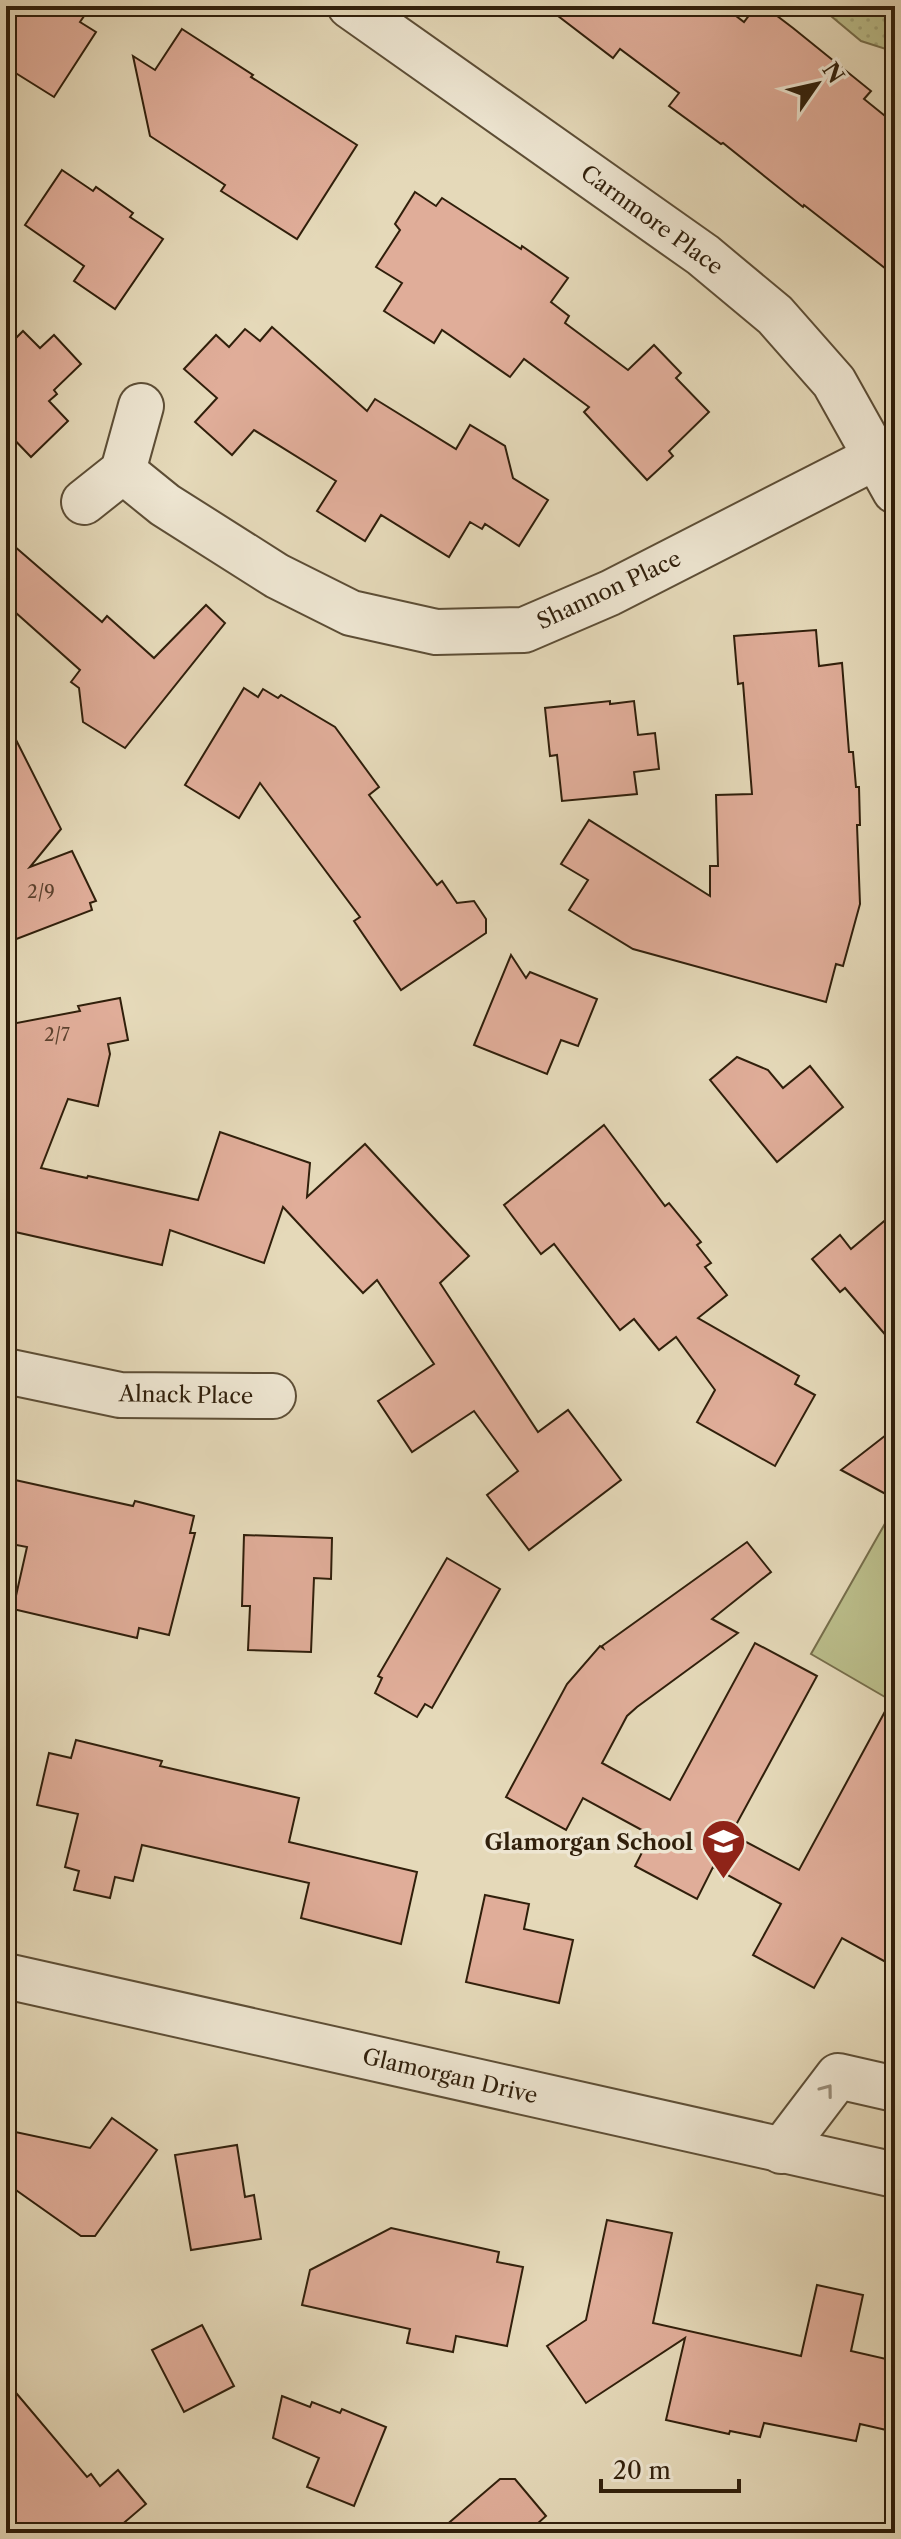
<svg xmlns="http://www.w3.org/2000/svg" width="901" height="2539" viewBox="0 0 901 2539" font-family="'Libre Caslon Text',serif">
  <style>
    .grass { fill: url(#grass-dots); stroke: #766e4b; stroke-width: 2 }
    .garden { fill: #bbbe8b; stroke: #766e4b; stroke-width: 2 }
    .building { fill: #e0ad99; stroke: #301f0b; stroke-width: 2 }
    .lines { fill: none; stroke-linecap: round; stroke-linejoin: round }
    .minor-casing { stroke: #5d4e36; stroke-width: 48 }
    .minor { stroke: #eee6d2; stroke-width: 44 }
    .oneway { stroke: #988c78 }
    .labels { text-anchor: middle; dominant-baseline: central; stroke-width: 7; stroke-linejoin: round; paint-order: stroke }
    .number-label { font-size: 18px; fill: #5c422e }
    .street-label { font-size: 22px; fill: #301f0b; stroke: #eee6d2 }
    .poi-label { font-size: 22px; font-weight: bold; fill: #301f0b; stroke: #eee6d2; text-anchor: end }
  </style>
  <defs>
    <pattern id="grass-dots" width="8" height="8" patternUnits="userSpaceOnUse" patternTransform="scale(2)"><rect width="8" height="8" fill="#bbbe8b"/><path d="M2 2h.1M6 6h.1" fill="none" stroke="#a1a377" stroke-width="1.8" stroke-linecap="round"/></pattern>
  </defs>
  <rect width="100%" height="100%" fill="#e5d9b9"/>
  <filter id="stains"><feTurbulence type="fractalNoise" baseFrequency=".0025" numOctaves="4"/><feColorMatrix values="0 0 0 0 .2 0 0 0 0 .09 0 0 0 0 .02 0 0 0 .5 -.17"/></filter>
  <radialGradient id="worn" r=".72"><stop offset=".6" stop-color="#630" stop-opacity="0"/><stop offset="1" stop-color="#630" stop-opacity=".3"/></radialGradient>
  <polygon class="grass" points="819,6 895,6 895,52 861,41"/>
  <polygon class="garden" points="891,1513 895,1516 895,1680 885,1697 811,1654"/>
  <g class="building">
    <polygon points="14,6 91,6 80,22 96,32 54,97 6,67 6,19"/>
    <polygon points="545,6 723,6 744,22 756,6 764,6 793,28 871,91 864,99 895,124 895,276 804,205 803,207 723,143 721,144 669,106 679,93 620,49 613,58"/>
    <polygon points="182,29 253,75 251,77 357,145 297,239 221,191 225,185 150,136 133,56 155,70"/>
    <polygon points="62,170 93,191 96,187 133,213 130,217 163,239 115,309 74,281 84,266 25,225"/>
    <polygon points="415,192 436,206 442,198 521,249 522,246 568,278 551,302 569,316 565,323 628,370 654,345 681,373 676,378 709,412 669,451 673,456 647,480 584,412 589,407 524,359 510,377 442,330 434,343 384,311 402,283 376,267 400,230 395,224"/>
    <polygon points="272,327 367,411 375,399 456,449 470,425 505,446 513,478 548,500 519,546 485,524 482,529 470,522 449,557 381,515 365,541 317,511 336,481 254,430 232,455 195,422 217,398 184,369 216,335 229,347 245,329 260,341"/>
    <polygon points="23,331 40,348 54,335 81,364 54,390 57,394 49,401 68,421 31,457 6,431 6,348"/>
    <polygon points="6,539 102,622 107,616 154,658 206,605 225,623 125,748 83,722 79,688 71,682 80,670 6,604"/>
    <polygon points="816,630 819,666 842,663 849,752 853,752 856,787 859,787 860,825 857,825 860,904 843,966 836,964 826,1002 633,949 569,910 588,880 561,864 589,820 710,896 710,866 718,866 716,795 752,794 743,683 738,684 734,636"/>
    <polygon points="244,688 258,697 263,689 278,698 281,695 335,727 379,787 369,795 437,885 442,881 457,903 474,901 486,919 486,933 401,990 354,921 360,917 260,783 239,818 185,785"/>
    <polygon points="610,701 610,704 634,701 638,735 655,733 659,769 634,772 637,794 562,801 557,755 550,756 545,708"/>
    <polygon points="6,720 61,829 30,867 72,851 96,901 90,903 92,910 6,943"/>
    <polygon points="511,955 526,978 530,972 597,999 578,1046 561,1040 547,1074 474,1045"/>
    <polygon points="120,998 128,1040 108,1044 110,1054 98,1106 68,1099 41,1168 87,1178 88,1176 198,1200 220,1132 310,1163 307,1197 365,1144 469,1256 440,1283 538,1432 568,1410 621,1480 529,1550 487,1495 518,1471 474,1411 412,1452 378,1401 434,1364 377,1280 363,1293 283,1207 264,1263 170,1230 162,1265 15,1232 8,1250 6,1249 6,1025 80,1011 78,1006"/>
    <polygon points="737,1057 768,1070 783,1088 810,1066 843,1107 777,1162 710,1080"/>
    <polygon points="604,1125 665,1206 669,1203 701,1242 697,1245 711,1263 705,1267 727,1295 698,1318 799,1376 795,1384 815,1395 775,1466 697,1422 715,1390 676,1337 659,1350 634,1319 620,1330 554,1244 541,1254 504,1205"/>
    <polygon points="895,1212 895,1346 845,1288 840,1292 812,1259 840,1235 851,1249"/>
    <polygon points="895,1428 895,1499 841,1470"/>
    <polygon points="6,1478 133,1506 135,1501 194,1516 190,1533 195,1533 169,1635 139,1628 137,1638 13,1609 27,1547 6,1543"/>
    <polygon points="244,1535 332,1538 331,1579 314,1578 311,1652 248,1650 250,1606 242,1606"/>
    <polygon points="747,1542 771,1572 712,1619 738,1633 637,1707 627,1716 602,1763 670,1800 755,1643 817,1676 731,1834 799,1870 895,1693 895,1967 842,1938 814,1988 753,1955 781,1904 713,1867 697,1899 635,1866 651,1835 583,1798 566,1830 506,1797 567,1684 600,1646 603,1648 602,1646"/>
    <polygon points="447,1558 500,1589 432,1708 425,1704 417,1717 375,1693 382,1678 378,1676"/>
    <polygon points="76,1740 162,1761 160,1766 299,1798 289,1842 417,1872 401,1944 301,1918 309,1883 142,1845 133,1881 115,1877 110,1898 74,1890 79,1871 65,1867 78,1814 37,1805 49,1753 71,1758"/>
    <polygon points="485,1895 529,1904 524,1929 573,1940 559,2003 466,1982"/>
    <polygon points="112,2118 157,2150 95,2236 81,2236 6,2183 6,2130 90,2148"/>
    <polygon points="237,2145 245,2197 254,2195 261,2239 191,2250 175,2155"/>
    <polygon points="607,2220 672,2233 653,2323 801,2356 817,2285 863,2295 851,2351 895,2361 895,2432 860,2424 856,2441 764,2423 760,2437 730,2431 729,2434 666,2420 685,2338 586,2403 547,2346 586,2320"/>
    <polygon points="391,2228 499,2252 497,2262 523,2267 507,2346 456,2336 453,2352 407,2343 410,2329 302,2305 310,2270"/>
    <polygon points="202,2325 234,2386 184,2412 152,2350"/>
    <polygon points="6,2381 87,2477 91,2474 100,2486 118,2470 146,2504 112,2533 6,2533"/>
    <polygon points="282,2396 310,2407 312,2402 340,2413 342,2409 386,2427 354,2506 307,2487 319,2458 273,2438"/>
    <polygon points="500,2479 515,2479 546,2516 527,2533 437,2533"/>
  </g>
  <g class="lines">
    <defs>
      <g id="minor">
        <polyline points="350,6 703,255 775,315 834,382 895,491"/>
        <polyline points="123,471 165,505 277,576 351,613 436,632 524,630 610,593 876,457"/>
        <polyline points="84,502 123,471 141,406"/>
        <polyline points="6,1371 120,1395 273,1396"/>
        <polyline points="6,1976 895,2175"/>
        <polyline points="781,2151 838,2076 895,2089"/>
      </g>
    </defs>
    <use href="#minor" class="minor-casing"/>
    <use href="#minor" class="minor"/>
  </g>
  <defs><path id="oneway-chevron" d="M-2-3.5L2.5 0L-2 3.5" fill="none" stroke-width="1.6" stroke-linecap="round" stroke-linejoin="round" transform="scale(2)"/></defs>
  <use class="oneway" href="#oneway-chevron" transform="translate(827 2090) rotate(-53)"/>
  <defs>
    <symbol id="school-pin" viewBox="-11 -11 22 30"><path d="M0 17L-7.5 6A9.5 9.5 0 1 1 7.5 6Z" fill="#8f2418" stroke="#eee6d2"/><path d="M0-5L7-2L0 1L-7-2ZM-4 1L0 2.5L4 1V4Q0 6-4 4Z" fill="#fff"/></symbol>
  </defs>
  <g fill-rule="evenodd">
    <use href="#school-pin" x="698" y="1816" width="51" height="69"/>
  </g>
  <g class="labels">
    <g class="number-label">
      <text x="41" y="892">2/9</text>
      <text x="57" y="1035">2/7</text>
    </g>
    <g class="street-label">
      <text transform="translate(652 220) rotate(36)">Carnmore Place</text>
      <text transform="translate(609 590) rotate(-25)">Shannon Place</text>
      <text transform="translate(186 1395) rotate(1)">Alnack Place</text>
      <text transform="translate(450 2076) rotate(13)">Glamorgan Drive</text>
    </g>
    <g class="poi-label">
      <text x="693" y="1842">Glamorgan School</text>
    </g>
  </g>
  <rect width="901" height="2539" fill="none" stroke="#e5d9b9" stroke-width="32"/>
  <rect x="8" y="8" width="885" height="2523" fill="none" stroke="#301f0b" stroke-width="4"/>
  <rect x="16" y="16" width="869" height="2507" fill="none" stroke="#301f0b" stroke-width="2"/>
  <g transform="translate(817 84) rotate(56)" stroke="#eee6d2" stroke-width="6" paint-order="stroke">
  <path d="M0-6L14 30L0 20L-14 30Z" fill="#301f0b"/>
  <text y="-12" font-size="22" font-weight="bold" text-anchor="middle" fill="#301f0b">N</text>
  </g>
  <path d="M601 2479v12h138v-12" fill="none" stroke="#301f0b" stroke-width="4"/>
  <text x="613" y="2479" font-size="24" fill="#301f0b" stroke="#eee6d2" stroke-width="6" paint-order="stroke">20 m</text>
  <rect width="100%" height="100%" filter="url(#stains)"/>
  <rect width="100%" height="100%" fill="url(#worn)"/>
</svg>
